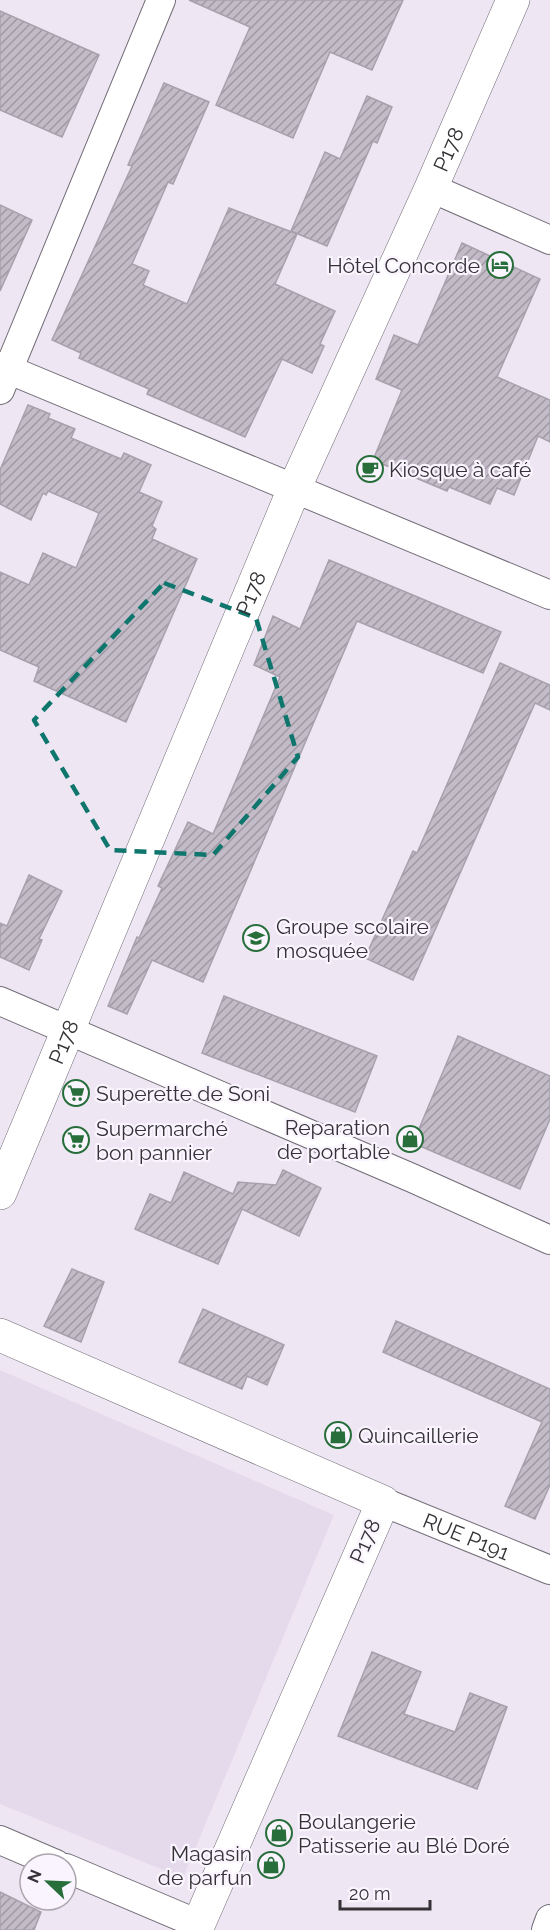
<svg xmlns="http://www.w3.org/2000/svg" width="550" height="1930" viewBox="0 0 550 1930" font-family="Raleway,sans-serif">
  <style>
    .built { fill: #e4daec }
    .building { fill: url(#building-hatch); stroke: #a8a1ad; stroke-width: 1.5 }
    .lines { fill: none; stroke-linecap: round; stroke-linejoin: round }
    .minor-casing { stroke: #726c77; stroke-width: 30 }
    .tertiary-casing { stroke: #726c77; stroke-width: 34 }
    .minor { stroke: #fff; stroke-width: 28 }
    .tertiary { stroke: #fff; stroke-width: 33 }
    .marked { fill: none; stroke: #0f766e; stroke-width: 4.5; stroke-dasharray: 12 8; stroke-linejoin: round }
    .labels { text-anchor: middle; dominant-baseline: central; stroke-width: 4.5; stroke-linejoin: round; paint-order: stroke }
    .street-label { font-size: 21px; fill: #343236; stroke: #faf4fe }
    .poi-label { font-size: 21px; fill: #343236; stroke: #faf4fe; text-anchor: start }
  </style>
  <defs>
    <pattern id="building-hatch" width="6" height="6" patternUnits="userSpaceOnUse" patternTransform="scale(1.5)"><rect width="6" height="6" fill="#c3bcc8"/><path d="M-1 1l2-2M0 6l6-6M5 7l2-2" fill="none" stroke="#9f99a3"/></pattern>
  </defs>
  <rect width="100%" height="100%" fill="#eee7f3"/>
  <polygon class="built" points="0,1370 334,1515 183,1878 0,1804"/>
  <g class="building">
    <polygon points="189,0 403,0 372,70 330,52 293,138 216,105 250,27"/>
    <polygon points="0,11 99,55 62,137 0,110"/>
    <polygon points="164,83 209,102 173,184 168,182 132,264 149,271 143,285 187,304 229,208 297,234 275,284 335,311 320,344 324,346 312,373 282,359 245,437 147,394 149,389 79,358 81,353 52,340 132,166 128,165"/>
    <polygon points="367,96 392,107 377,143 373,141 327,246 291,231 325,152 340,159"/>
    <polygon points="0,205 32,220 0,291"/>
    <polygon points="462,243 540,279 497,377 550,400 550,442 538,436 514,495 497,488 490,504 449,487 447,491 373,460 402,390 376,379 394,335 418,345"/>
    <polygon points="28,405 50,414 48,418 75,429 71,438 121,459 124,453 151,465 139,492 162,502 152,526 156,529 152,539 197,559 126,722 34,681 39,667 0,650 0,572 29,585 43,553 76,568 99,513 48,491 46,495 43,493 31,520 0,504 0,470"/>
    <polygon points="329,560 501,632 483,673 357,621 203,982 152,960 127,1014 108,1006 137,937 139,938 162,888 158,886 188,822 213,834 280,677 254,665 273,616 300,629"/>
    <polygon points="500,663 550,685 550,710 535,703 413,980 365,958 413,851 417,853"/>
    <polygon points="29,875 62,891 39,939 42,940 29,970 0,957 0,923 7,926"/>
    <polygon points="224,996 377,1056 355,1112 202,1053"/>
    <polygon points="458,1036 550,1076 550,1119 520,1189 413,1143"/>
    <polygon points="283,1170 321,1188 299,1236 242,1209 218,1264 135,1229 150,1194 171,1203 184,1172 233,1194 238,1182 276,1185"/>
    <polygon points="72,1269 104,1282 81,1342 44,1326"/>
    <polygon points="203,1309 284,1345 267,1385 247,1376 242,1389 179,1362"/>
    <polygon points="396,1321 550,1389 550,1485 535,1519 505,1506 542,1422 383,1352"/>
    <polygon points="372,1652 421,1672 404,1714 455,1732 470,1693 507,1707 477,1789 338,1736"/>
    <polygon points="0,1892 41,1912 34,1930 0,1930"/>
  </g>
  <g class="lines">
    <defs>
      <g id="minor">
        <polyline points="431,188 550,240"/>
        <polyline points="0,366 550,595"/>
        <polyline points="0,390 161,0"/>
        <polyline points="0,1001 412,1178 550,1240"/>
        <path id="s1" d="M383,1502L550,1570"/>
        <polyline points="0,1840 56,1864"/>
        <polyline points="66,1868 198,1924"/>
        <polyline points="546,1930 550,1919"/>
      </g>
      <g id="tertiary">
        <path id="s2" d="M0,1193L294,489L431,188L513,0"/>
        <polyline points="0,1335 383,1502 196,1930"/>
      </g>
    </defs>
    <use href="#minor" class="minor-casing"/>
    <use href="#tertiary" class="tertiary-casing"/>
    <use href="#minor" class="minor"/>
    <use href="#tertiary" class="tertiary"/>
  </g>
  <path class="marked" d="M164,583L256,618L298,757L213,855L110,850L34,720Z"/>
  <defs>
    <symbol id="hotel-ring" viewBox="-11 -11 22 22"><circle r="9.5" fill="#faf4fe" stroke="#276e3b" stroke-width="1.5"/><path d="M-6-4.5h1.5V1H6V5H4.5V3h-9V5H-6ZM-4 0a1.8 1.8 0 1 1 3.6 0ZM.5 0V-2.5h3Q6-2.5 6 0Z" fill="#276e3b"/></symbol>
    <symbol id="cafe-ring" viewBox="-11 -11 22 22"><circle r="9.5" fill="#faf4fe" stroke="#276e3b" stroke-width="1.5"/><path d="M-5.5-4.5H6V0H3Q3 3.5 0 3.5H-2.5Q-5.5 3.5-5.5 0ZM3-3.2v2h1.7v-2ZM-6 4.5H4V6H-6Z" fill="#276e3b"/></symbol>
    <symbol id="school-ring" viewBox="-11 -11 22 22"><circle r="9.5" fill="#faf4fe" stroke="#276e3b" stroke-width="1.5"/><path d="M0-5L7-2L0 1L-7-2ZM-4 1L0 2.5L4 1V4Q0 6-4 4Z" fill="#276e3b"/></symbol>
    <symbol id="supermarket-ring" viewBox="-11 -11 22 22"><circle r="9.5" fill="#faf4fe" stroke="#276e3b" stroke-width="1.5"/><path d="M-6-5.5h2.5l.6 2H6L4.5 2H-2.5L-4.4-4H-6ZM-1.5 3.2a1.3 1.3 0 1 0 .1 0ZM3 3.2a1.3 1.3 0 1 0 .1 0Z" fill="#276e3b"/></symbol>
    <symbol id="shop-ring" viewBox="-11 -11 22 22"><circle r="9.5" fill="#faf4fe" stroke="#276e3b" stroke-width="1.5"/><path d="M-5-2.5h2.3a2.7 3.5 0 0 1 5.4 0H5L5.5 6h-11ZM-1.5-2.5h3a1.5 2.3 0 0 0-3 0Z" fill="#276e3b"/></symbol>
  </defs>
  <g fill-rule="evenodd">
    <use href="#hotel-ring" x="485" y="250" width="30" height="30"/>
    <use href="#cafe-ring" x="355" y="454" width="30" height="30"/>
    <use href="#school-ring" x="241" y="923" width="30" height="30"/>
    <use href="#supermarket-ring" x="61" y="1078" width="30" height="30"/>
    <use href="#shop-ring" x="395" y="1124" width="30" height="30"/>
    <use href="#supermarket-ring" x="61" y="1125" width="30" height="30"/>
    <use href="#shop-ring" x="323" y="1420" width="30" height="30"/>
    <use href="#shop-ring" x="264" y="1818" width="30" height="30"/>
    <use href="#shop-ring" x="256" y="1850" width="30" height="30"/>
  </g>
  <g class="labels">
    <g class="street-label">
      <text stroke="none"><textPath href="#s2" startOffset="1136">P178</textPath></text>
      <text stroke="none"><textPath href="#s2" startOffset="650">P178</textPath></text>
      <text stroke="none"><textPath href="#s2" startOffset="164">P178</textPath></text>
      <text stroke="none"><textPath href="#s1" startOffset="90">RUE P191</textPath></text>
      <text transform="translate(365 1541) rotate(-66)">P178</text>
    </g>
    <g class="poi-label">
      <text x="480" y="265" text-anchor="end">Hôtel Concorde</text>
      <text x="389" y="469">Kiosque à café</text>
      <text x="276" y="926">Groupe scolaire<tspan x="276" dy="24">mosquée</tspan></text>
      <text x="96" y="1093">Superette de Soni</text>
      <text x="390" y="1127" text-anchor="end">Reparation<tspan x="390" dy="24">de portable</tspan></text>
      <text x="96" y="1128">Supermarché<tspan x="96" dy="24">bon pannier</tspan></text>
      <text x="358" y="1435">Quincaillerie</text>
      <text x="298" y="1821">Boulangerie<tspan x="298" dy="24">Patisserie au Blé Doré</tspan></text>
      <text x="252" y="1853" text-anchor="end">Magasin<tspan x="252" dy="24">de parfun</tspan></text>
    </g>
  </g>
  <g transform="translate(48 1882) rotate(293)"><circle r="28" fill="#faf4fe" stroke="#aba6ae" stroke-width="1.5"/>
  <path d="M0-4.5L10 22L0 15L-10 22Z" fill="#276e3b"/>
  <text y="-9" font-size="16" font-weight="bold" text-anchor="middle" fill="#343236">N</text>
  </g>
  <path d="M340 1900v9h90v-9" fill="none" stroke="#343236" stroke-width="3"/>
  <text x="349" y="1900" font-size="18" fill="#343236" stroke="#faf4fe" stroke-width="4.5" paint-order="stroke">20 m</text>
</svg>
